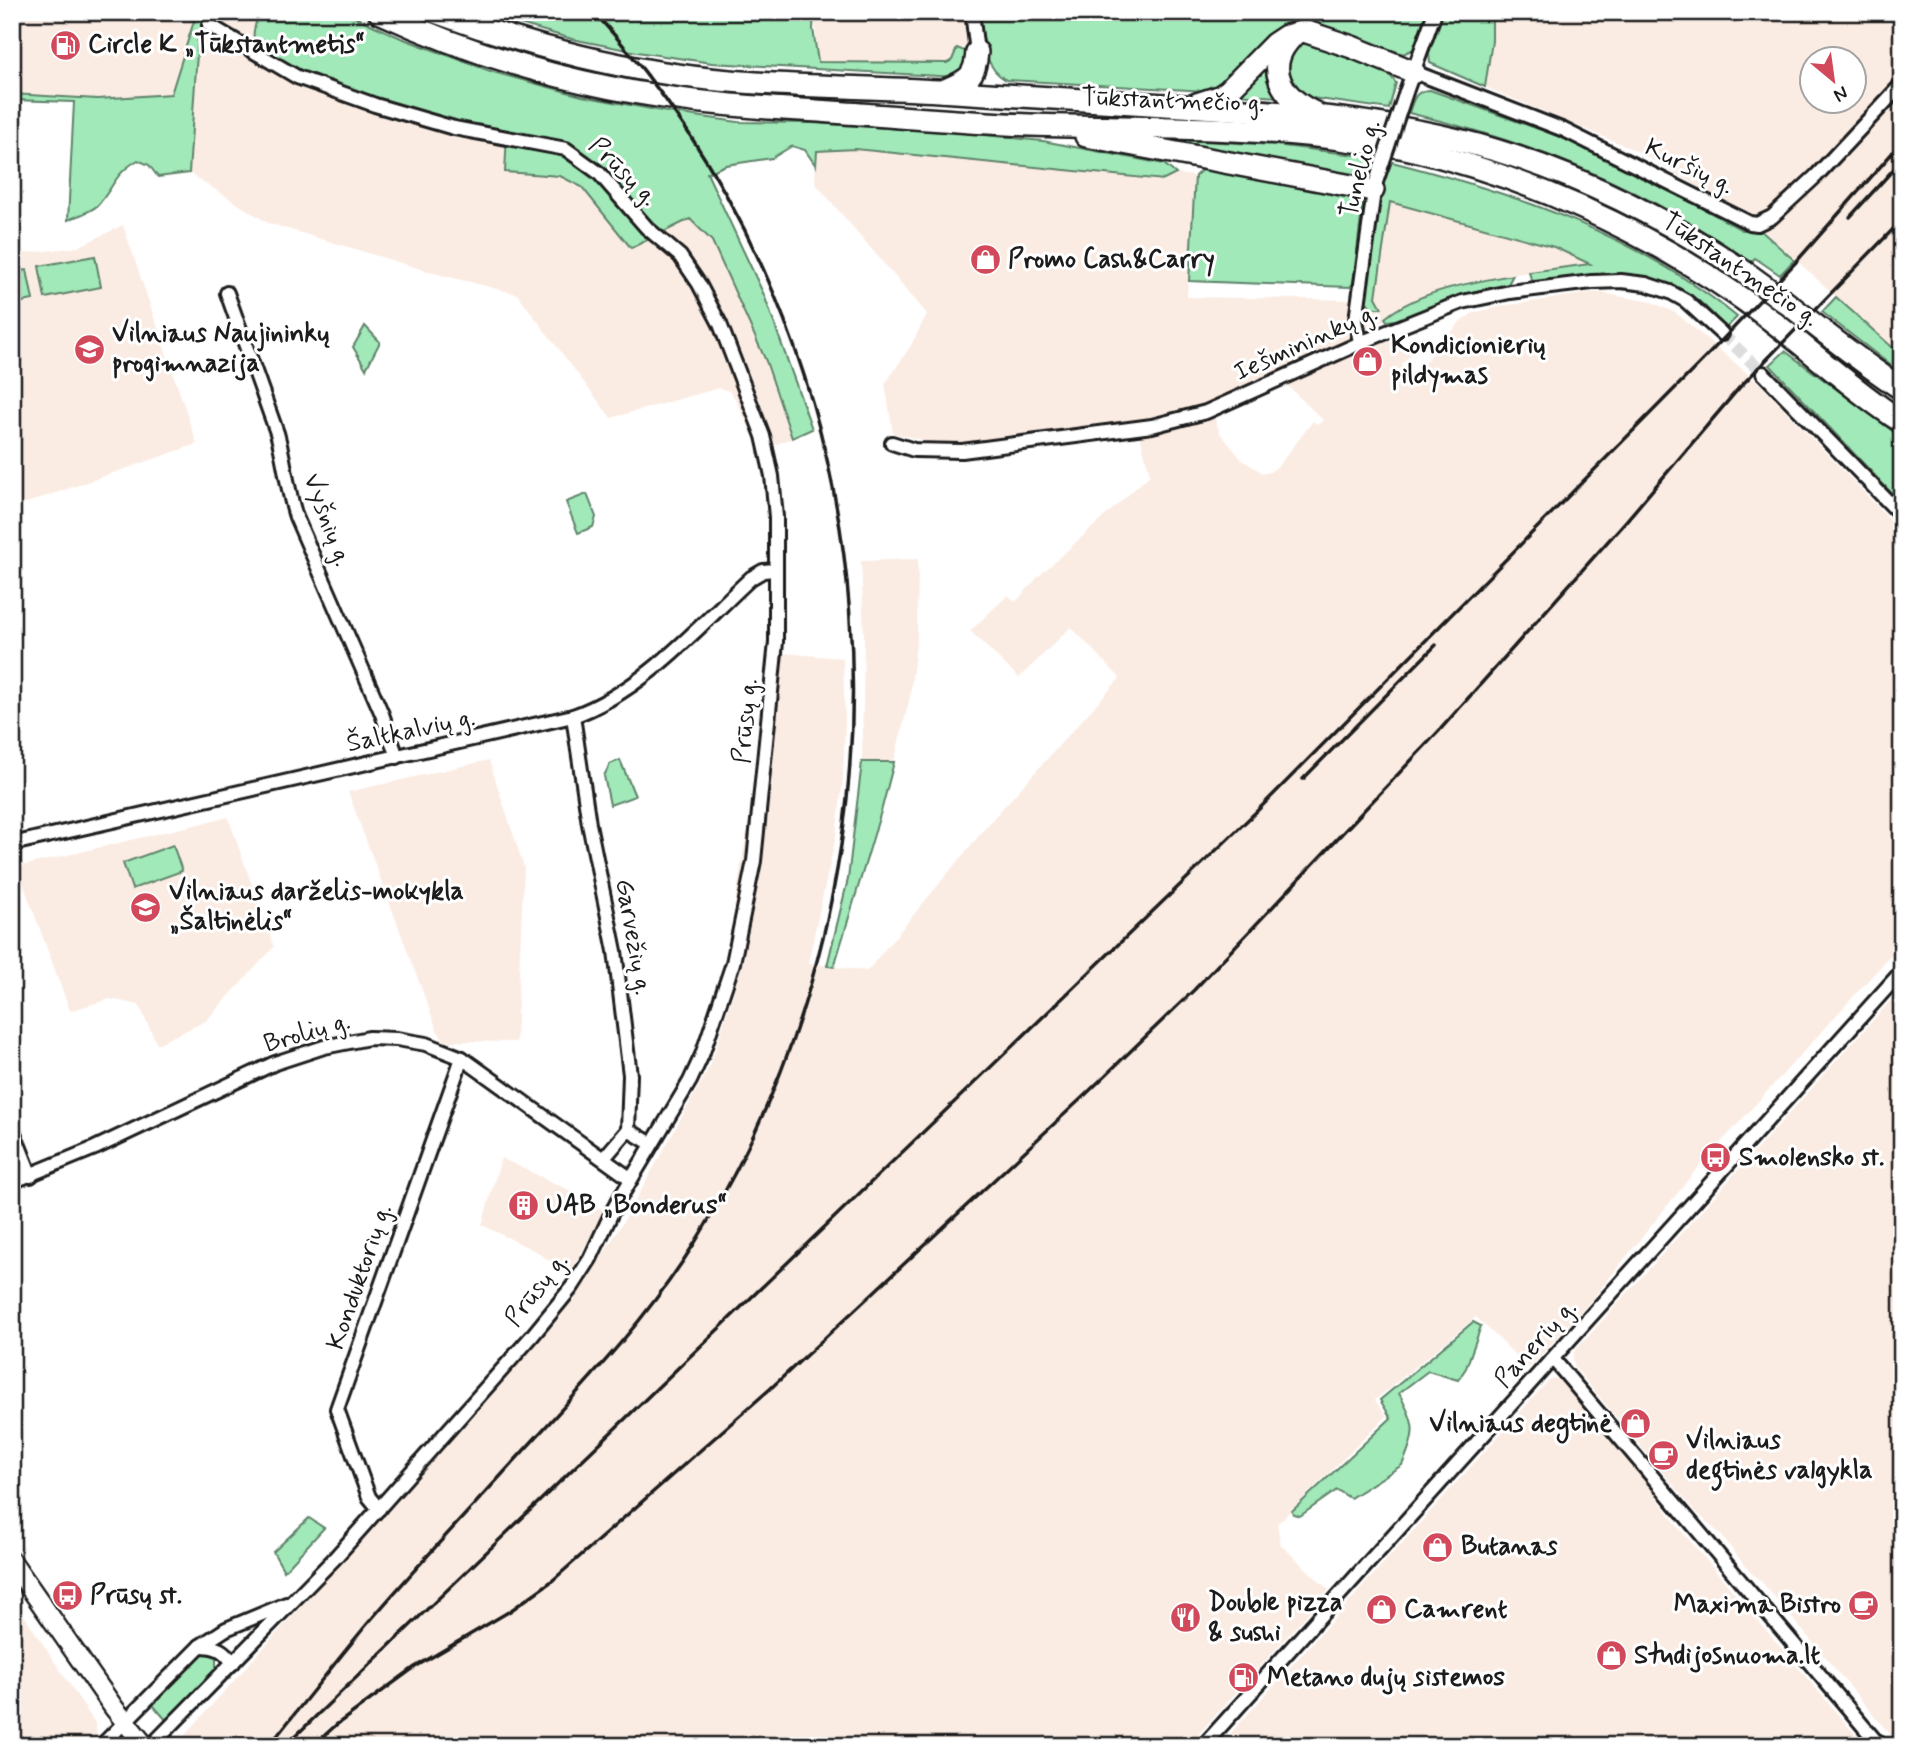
<svg xmlns="http://www.w3.org/2000/svg" width="1914" height="1758" viewBox="0 0 1914 1758" font-family="Mynerve,sans-serif">
  <style>
    .built { fill: #fbece3; fill-rule: evenodd }
    .green { fill: #a1e9b8; stroke: #5e826a; stroke-width: 2 }
    .lines { fill: none; stroke-linecap: round; stroke-linejoin: round }
    .street-tunnel { stroke: #ddd; stroke-width: 12; stroke-dasharray: 12 6; stroke-linecap: butt }
    .street-casing { stroke: #1c1c1c; stroke-width: 18 }
    .primary-casing { stroke: #1c1c1c; stroke-width: 23 }
    .highway-casing { stroke: #1c1c1c; stroke-width: 26 }
    .street { stroke: #fff; stroke-width: 12 }
    .primary { stroke: #fff; stroke-width: 18 }
    .highway { stroke: #fff; stroke-width: 21 }
    .rail { stroke: #1c1c1c; stroke-width: 3.5 }
    .street-bridge-casing { stroke: #1c1c1c; stroke-width: 18; stroke-linecap: butt }
    .street-bridge { stroke: #fff; stroke-width: 12 }
    .labels { text-anchor: middle; dominant-baseline: central; stroke-width: 6; stroke-linejoin: round; paint-order: stroke }
    .poi-label { font-size: 26px; font-weight: bold; fill: #1c1c1c; stroke: #fff; text-anchor: start }
    .street-label { font-size: 26px; fill: #1c1c1c; stroke: #fff }
  </style>
  <rect width="100%" height="100%" fill="#fff"/>
  <filter id="ink" filterUnits="userSpaceOnUse"><feTurbulence type="fractalNoise" baseFrequency=".0143" numOctaves="2"/><feDisplacementMap in="SourceGraphic" scale="14" xChannelSelector="R" yChannelSelector="G"/><feConvolveMatrix kernelMatrix="1 2 1 2 8 2 1 2 1" color-interpolation-filters="sRGB"/></filter>
  <g filter="url(#ink)">
    <g class="built">
      <polygon points="12,12 184,12 194,21 171,94 98,99 12,94"/>
      <polygon points="214,12 259,12 253,37 294,67 366,95 463,125 507,134 505,172 560,176 582,187 631,248 690,219 712,241 766,361 792,438 760,451 736,400 729,391 719,388 611,418 517,294 434,273 268,223 189,173 198,38"/>
      <polygon points="814,12 980,12 985,47 957,48 952,60 948,63 937,64 818,62"/>
      <path d="M1492,12H1902V356L1745,214L1635,150L1485,87L1492,41ZM1812,60H1854V102H1812Z"/>
      <path d="M856,149L1164,180L1176,174L1195,176L1187,297L1365,300L1372,308L1381,309L1376,297L1389,202L1554,247L1591,265L1529,272L1457,284L1396,309L1344,355L1394,334L1411,354L1401,365L1413,376L1460,322L1473,313L1502,306L1596,292L1652,302L1676,313L1760,384L1902,532V943L1696,1170L1594,1297L1529,1368L1476,1317L1375,1400L1387,1416L1277,1524L1281,1545L1329,1590L1188,1746H179L185,1735L543,1337L582,1288L628,1214L710,1066L745,956L727,953L744,848L760,773L770,652L843,658L845,721L843,779L836,836L808,963L867,971L991,821L1120,678L1071,627L1019,678L970,631L1008,595L1016,602L1038,577L1150,475L1140,436L970,452L893,433L885,384L910,347L927,314L815,183L816,151ZM1280,382L1290,388L1323,420L1318,425L1313,421L1279,465L1270,472L1263,473L1242,460L1220,433L1213,413Z"/>
      <polygon points="123,225 197,444 12,508 12,255 78,247"/>
      <polygon points="918,559 917,635 910,697 894,762 862,762 864,636 861,561"/>
      <polygon points="489,760 524,867 516,1042 444,1041 437,1030 348,792"/>
      <polygon points="228,817 274,947 206,1021 157,1044 139,1005 110,999 70,1011 17,867"/>
      <polygon points="1902,988 1902,1739 1893,1738 1761,1581 1750,1572 1720,1534 1695,1511 1575,1368 1573,1360 1574,1352"/>
      <polygon points="501,1158 571,1191 605,1211 569,1275 537,1252 482,1225"/>
      <polygon points="1553,1378 1561,1381 1643,1478 1679,1528 1865,1746 1219,1746 1548,1381"/>
      <polygon points="12,1597 95,1723 97,1733 92,1746 12,1746"/>
    </g>
    <g class="green">
      <path d="M184,12H214L198,38L189,173L158,177L149,165L138,160C114,174 114,187 98,205C91,212 77,216 68,220L74,102L12,100V94L98,99L171,94L194,21Z"/>
      <path d="M259,12H344L401,38L493,72L582,96L667,112L738,122L812,123L965,133L1043,141L1164,164L1176,174L1164,180L855,149L817,151L816,166L805,150L792,146L772,158L726,165L707,173L764,295L812,429L792,438L766,361L712,241L690,219L631,248L582,187L560,176L505,172L507,134C435,119 336,93 274,55C269,52 260,48 256,43C250,35 257,21 259,12Z"/>
      <polygon points="479,12 814,12 813,29 818,62 947,63 952,60 957,48 970,53 973,60 956,77 712,63 637,52 572,39"/>
      <path d="M980,12H1427L1414,49L1403,54L1316,23L1303,22L1222,86L1207,91L1006,80C982,67 983,36 980,12Z"/>
      <polygon points="1444,12 1492,12 1492,41 1485,87 1430,63 1429,53"/>
      <polygon points="1279,43 1278,97 1235,94"/>
      <polygon points="1306,43 1313,44 1388,73 1396,83 1389,109 1305,97 1297,94 1283,64 1293,48"/>
      <path d="M1430,90L1572,141L1633,170L1742,230L1759,229L1794,260L1780,275L1755,258L1751,262C1715,239 1679,215 1641,196C1568,158 1488,132 1409,113C1413,100 1415,90 1430,90Z"/>
      <path d="M1144,138L1275,145L1372,157C1368,169 1366,176 1352,178Z"/>
      <path d="M1392,162C1514,193 1638,235 1737,317L1726,328C1717,319 1709,309 1699,301C1653,263 1590,274 1535,282L1531,279L1529,272L1590,264L1554,247L1390,202L1376,297L1382,308H1372L1365,300L1379,195Z"/>
      <polygon points="1205,167 1352,193 1363,201 1353,283 1350,287 1189,281 1195,176"/>
      <polygon points="95,256 101,287 45,298 39,266"/>
      <polygon points="27,270 33,300 12,304 12,272"/>
      <path d="M1513,275L1508,284L1459,295L1397,320L1387,321L1385,318C1417,291 1472,282 1513,275Z"/>
      <polygon points="1836,297 1902,356 1902,374 1822,312"/>
      <polygon points="365,326 380,342 366,369 353,347"/>
      <polygon points="1785,351 1902,438 1902,504 1770,365"/>
      <polygon points="587,494 596,517 593,527 578,533 566,502"/>
      <polygon points="620,760 635,796 610,805 604,776 610,764"/>
      <polygon points="862,762 894,762 882,808 834,967 827,966 848,879"/>
      <polygon points="173,845 182,871 132,889 123,863"/>
      <path d="M1473,1322L1481,1326L1466,1368L1458,1380L1428,1371L1399,1393C1415,1425 1418,1430 1402,1465L1350,1498L1337,1490L1300,1516L1293,1514L1292,1511L1391,1418L1380,1400Z"/>
      <polygon points="309,1518 324,1528 284,1571 273,1552"/>
      <polygon points="204,1653 212,1655 216,1658 216,1671 167,1721 152,1704"/>
    </g>
    <g class="lines">
      <polyline class="street-tunnel" points="1722,334 1763,373"/>
      <defs>
        <g id="street">
          <polyline points="972,12 977,52"/>
          <polyline points="1414,72 1564,130 1750,223 1757,224 1772,217 1816,176 1902,84"/>
          <polyline points="1406,92 1435,12"/>
          <path d="M227,293L277,433C285,461 287,490 296,517L382,714L397,757"/>
          <polyline points="1360,343 1356,320 1375,184"/>
          <polyline points="1763,373 1902,516"/>
          <polyline points="892,443 914,450 962,451 1152,426 1206,412 1367,340 1462,302 1510,292 1592,282 1621,281 1646,284 1670,292 1686,301 1722,334"/>
          <polyline points="573,716 589,824 615,951 630,1075 628,1130 604,1158"/>
          <path d="M12,844L573,716C642,692 698,627 751,578L763,571L775,570"/>
          <polyline points="12,1128 31,1176"/>
          <polyline points="628,1130 652,1144"/>
          <polyline points="12,1182 95,1148 275,1063 324,1047 369,1038 397,1039 426,1044 462,1058 631,1179"/>
          <polyline points="1553,1359 1880,1746"/>
          <polyline points="379,1509 369,1497 337,1409 462,1058"/>
          <path d="M200,1646C217,1646 224,1650 233,1663"/>
          <polyline points="101,1746 200,1646 226,1629 286,1604"/>
          <polyline points="151,1746 334,1559 532,1336 572,1287 590,1259 614,1208 690,1081 702,1055 733,963 754,861 776,642 776,517 772,476 763,436 720,324 699,284 680,256 647,228 599,173 566,149 454,128 375,105 297,77 209,25"/>
          <polyline points="1203,1746 1902,971"/>
        </g>
        <polyline id="primary" points="12,1562 114,1708 145,1746"/>
        <g id="highway">
          <path d="M379,12C487,62 604,93 722,104C768,109 814,110 860,114C916,118 973,123 1030,125C1139,129 1245,125 1354,141C1373,143 1392,145 1410,149C1528,177 1642,229 1741,298C1797,337 1845,385 1902,422"/>
          <path d="M435,12C527,46 632,73 730,81C799,87 870,87 939,91C1015,95 1090,100 1165,105C1276,111 1387,118 1495,150C1584,177 1670,221 1746,273C1799,310 1848,354 1902,389"/>
          <path d="M1292,37C1262,68 1283,98 1315,113"/>
          <path d="M943,91C967,80 975,79 977,52"/>
          <polyline points="1197,104 1219,97 1228,91 1274,44 1286,36 1304,31 1352,47 1414,72"/>
          <polyline points="1086,136 1373,190"/>
        </g>
      </defs>
      <use href="#street" class="street-casing"/>
      <use href="#primary" class="primary-casing"/>
      <use href="#highway" class="highway-casing"/>
      <use href="#street" class="street"/>
      <use href="#primary" class="primary"/>
      <use href="#highway" class="highway"/>
      <g class="rail">
        <polyline points="1850,217 1902,160"/>
        <polyline points="1303,779 1436,645"/>
        <path d="M269,1746C300,1707 331,1668 363,1629C406,1578 451,1530 496,1481C566,1403 638,1333 694,1244C934,862 902,347 594,12"/>
        <polyline points="285,1746 1258,810 1704,359 1796,262 1902,142"/>
        <polyline points="313,1746 336,1725 415,1667 510,1611 552,1581 770,1389 1085,1095 1194,990 1438,732 1626,521 1739,388 1902,220"/>
      </g>
      <defs>
        <polyline id="street-bridge" points="1376,182 1406,92"/>
      </defs>
      <use href="#street-bridge" class="street-bridge-casing"/>
      <use href="#street-bridge" class="street-bridge"/>
    </g>
  </g>
  <defs>
    <symbol id="fuel-disc" viewBox="-11 -11 22 22"><circle r="9.5" fill="#d1495b" stroke="#fff"/><path d="M-5.5-6h7V0h2V4h1.3V-2.5L3-4.5l.8-.8L6-3V5H2.5V1h-1V6h-7ZM-4.2-4.7v3.2H.2V-4.7Z" fill="#fff"/></symbol>
    <symbol id="shop-disc" viewBox="-11 -11 22 22"><circle r="9.5" fill="#d1495b" stroke="#fff"/><path d="M-5-2.5h2.3a2.7 3.5 0 0 1 5.4 0H5L5.5 6h-11ZM-1.5-2.5h3a1.5 2.3 0 0 0-3 0Z" fill="#fff"/></symbol>
    <symbol id="school-disc" viewBox="-11 -11 22 22"><circle r="9.5" fill="#d1495b" stroke="#fff"/><path d="M0-5L7-2L0 1L-7-2ZM-4 1L0 2.5L4 1V4Q0 6-4 4Z" fill="#fff"/></symbol>
    <symbol id="bus-disc" viewBox="-11 -11 22 22"><circle r="9.5" fill="#d1495b" stroke="#fff"/><path d="M-5-6H5V4H4V6H2V4H-2V6H-4V4H-5ZM-3.5-4V0h7V-4ZM-3.5 1.2v1.5H-2V1.2ZM2 1.2v1.5H3.5V1.2Z" fill="#fff"/></symbol>
    <symbol id="building-disc" viewBox="-11 -11 22 22"><circle r="9.5" fill="#d1495b" stroke="#fff"/><path d="M-4-6H4V6H1V3H-1V6H-4ZM-2.5-4.3h1.7v1.8h-1.7ZM.8-4.3h1.7v1.8H.8ZM-2.5-1h1.7V.8h-1.7ZM.8-1h1.7V.8H.8Z" fill="#fff"/></symbol>
    <symbol id="cafe-disc" viewBox="-11 -11 22 22"><circle r="9.5" fill="#d1495b" stroke="#fff"/><path d="M-5.5-4.5H6V0H3Q3 3.5 0 3.5H-2.5Q-5.5 3.5-5.5 0ZM3-3.2v2h1.7v-2ZM-6 4.5H4V6H-6Z" fill="#fff"/></symbol>
    <symbol id="restaurant-disc" viewBox="-11 -11 22 22"><circle r="9.5" fill="#d1495b" stroke="#fff"/><path d="M-5-6h1v4h1v-4h1v4h1v-4h1v5L-1.5 .5V6h-2V.5L-5-1ZM5-6V6H3V1.5H1.5Q1.5-4 5-6Z" fill="#fff"/></symbol>
  </defs>
  <g fill-rule="evenodd">
    <use href="#fuel-disc" x="48" y="28" width="35" height="35"/>
    <use href="#shop-disc" x="968" y="242" width="35" height="35"/>
    <use href="#school-disc" x="72" y="332" width="35" height="35"/>
    <use href="#shop-disc" x="1350" y="344" width="35" height="35"/>
    <use href="#school-disc" x="128" y="890" width="35" height="35"/>
    <use href="#bus-disc" x="1698" y="1140" width="35" height="35"/>
    <use href="#building-disc" x="506" y="1188" width="35" height="35"/>
    <use href="#shop-disc" x="1618" y="1406" width="35" height="35"/>
    <use href="#cafe-disc" x="1646" y="1438" width="35" height="35"/>
    <use href="#shop-disc" x="1420" y="1530" width="35" height="35"/>
    <use href="#bus-disc" x="50" y="1578" width="35" height="35"/>
    <use href="#cafe-disc" x="1846" y="1588" width="35" height="35"/>
    <use href="#shop-disc" x="1364" y="1592" width="35" height="35"/>
    <use href="#restaurant-disc" x="1168" y="1600" width="35" height="35"/>
    <use href="#shop-disc" x="1594" y="1638" width="35" height="35"/>
    <use href="#fuel-disc" x="1226" y="1660" width="35" height="35"/>
  </g>
  <g class="labels">
    <g class="poi-label">
      <text x="88" y="45">Circle K „Tūkstantmetis“</text>
      <text x="1008" y="260">Promo Cash&amp;Carry</text>
      <text x="112" y="334">Vilniaus Naujininkų<tspan x="112" dy="30">progimnazija</tspan></text>
      <text x="1391" y="346">Kondicionierių<tspan x="1391" dy="30">pildymas</tspan></text>
      <text x="169" y="892">Vilniaus darželis-mokykla<tspan x="169" dy="30">„Šaltinėlis“</tspan></text>
      <text x="1739" y="1158">Smolensko st.</text>
      <text x="546" y="1206">UAB „Bonderus“</text>
      <text x="1612" y="1424" text-anchor="end">Vilniaus degtinė</text>
      <text x="1686" y="1441">Vilniaus<tspan x="1686" dy="30">degtinės valgykla</tspan></text>
      <text x="1461" y="1547">Butanas</text>
      <text x="90" y="1596">Prūsų st.</text>
      <text x="1208" y="1603">Double pizza<tspan x="1208" dy="30">&amp; sushi</tspan></text>
      <text x="1841" y="1605" text-anchor="end">Maxima Bistro</text>
      <text x="1404" y="1610">Camrent</text>
      <text x="1634" y="1656">Studijosnuoma.lt</text>
      <text x="1267" y="1678">Metano dujų sistemos</text>
    </g>
    <g class="street-label">
      <text transform="translate(1173 101) rotate(2)">Tūkstantmečio g.</text>
      <text transform="translate(1689 167) rotate(26)">Kuršių g.</text>
      <text transform="translate(1361 169) rotate(-76)">Tunelio g.</text>
      <text transform="translate(623 172) rotate(45)">Prūsų g.</text>
      <text transform="translate(1740 270) rotate(34)">Tūkstantmečio g.</text>
      <text transform="translate(1306 343) rotate(-24)">Iešmininkų g.</text>
      <text transform="translate(327 520) rotate(70)">Vyšnių g.</text>
      <text transform="translate(746 721) rotate(-85)">Prūsų g.</text>
      <text transform="translate(411 731) rotate(-12)">Šaltkalvių g.</text>
      <text transform="translate(633 937) rotate(80)">Garvežių g.</text>
      <text transform="translate(307 1033) rotate(-16)">Brolių g.</text>
      <text transform="translate(360 1277) rotate(-71)">Konduktorių g.</text>
      <text transform="translate(537 1290) rotate(-52)">Prūsų g.</text>
      <text transform="translate(1536 1344) rotate(-48)">Panerių g.</text>
    </g>
  </g>
  <rect width="1914" height="1758" fill="none" stroke="#fff" stroke-width="42"/>
  <rect x="21" y="21" width="1872" height="1716" fill="none" stroke="#1c1c1c" stroke-width="2.5" filter="url(#ink)"/>
  <g transform="translate(1833 80) rotate(151)"><circle r="33" fill="#ffffff" stroke="#a4a4a4" stroke-width="2"/>
  <path d="M0-5L12 26L0 18L-12 26Z" fill="#d1495b"/>
  <text y="-10" font-size="19" font-weight="bold" text-anchor="middle" fill="#1c1c1c">N</text>
  </g>
</svg>
